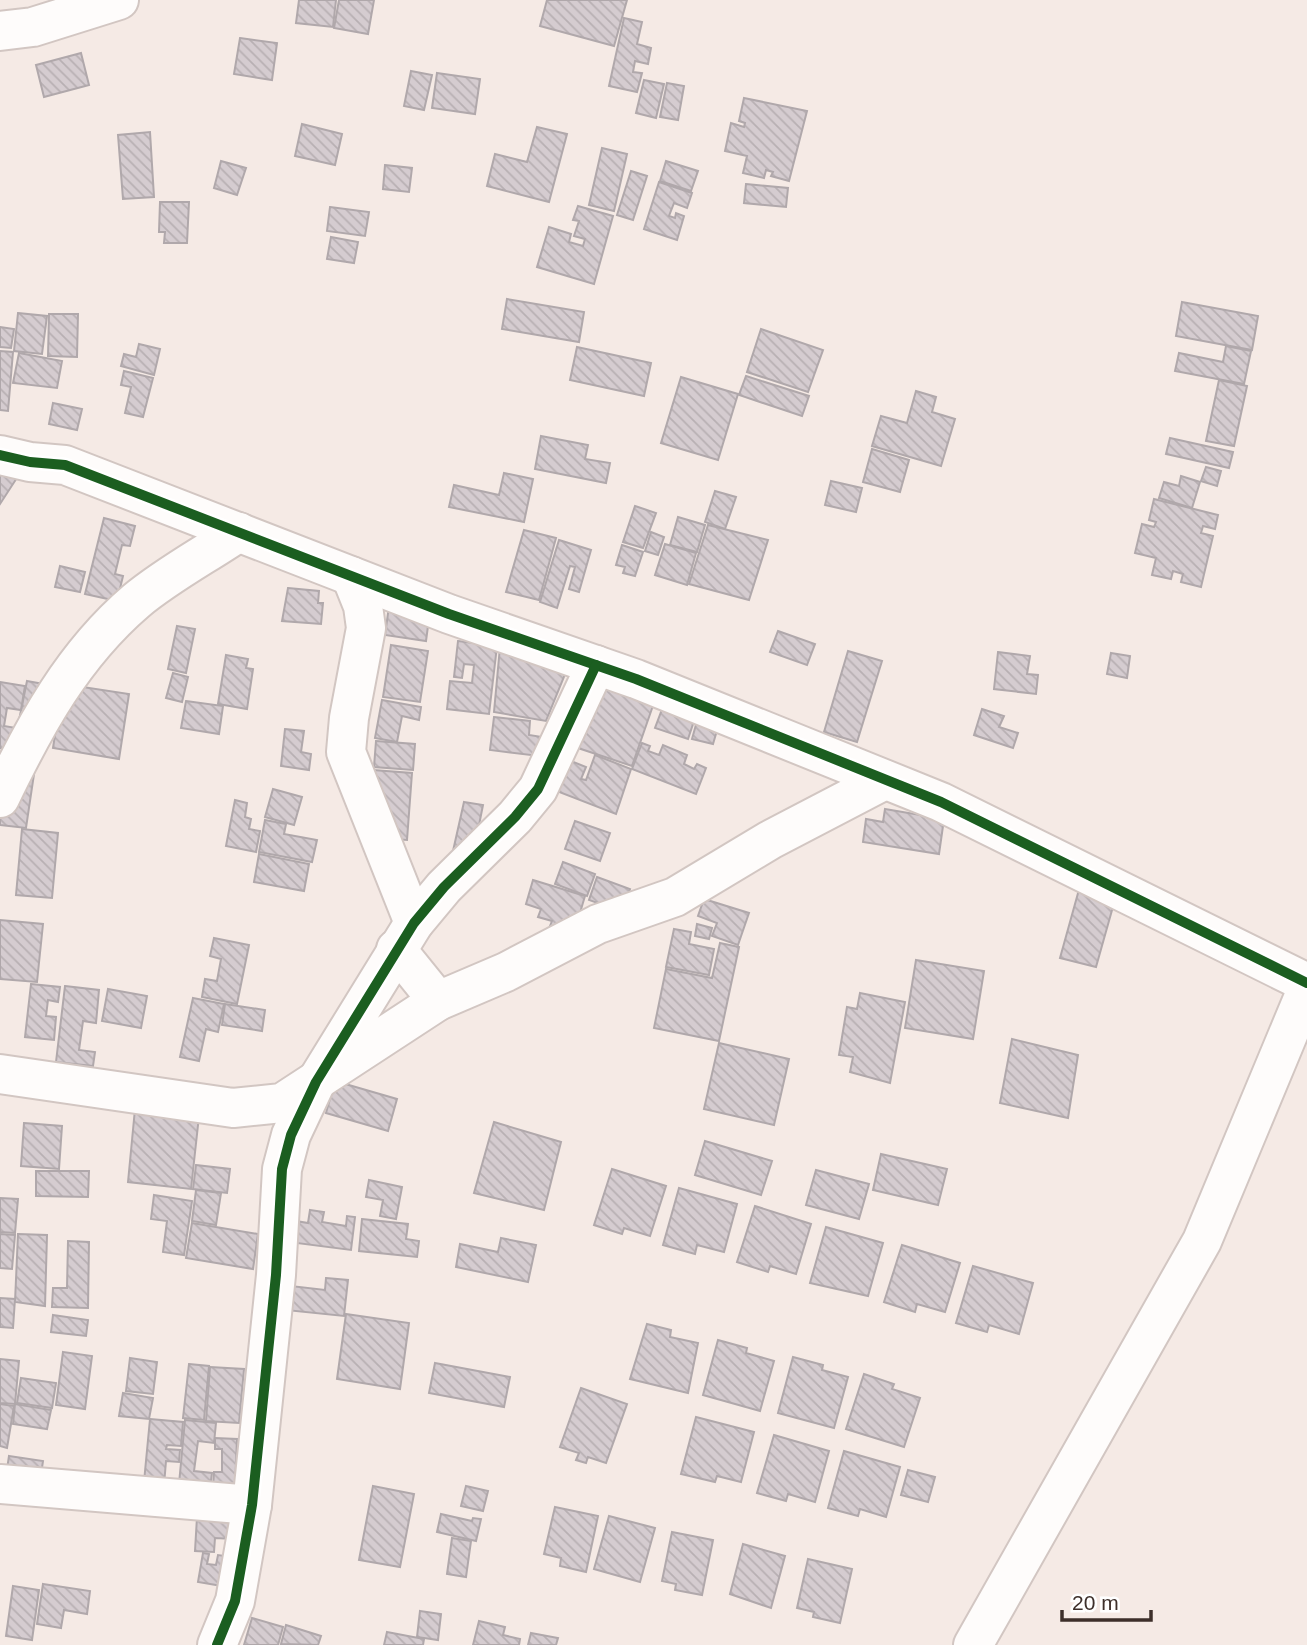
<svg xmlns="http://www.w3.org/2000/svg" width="1307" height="1645" viewBox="0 0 1307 1645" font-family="Helvetica,sans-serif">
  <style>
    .building { fill: url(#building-back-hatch); stroke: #b0a8ab; stroke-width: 2 }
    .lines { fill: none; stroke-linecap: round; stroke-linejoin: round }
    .minor-casing { stroke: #d2c6c2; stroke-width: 42 }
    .minor { stroke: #fefcfb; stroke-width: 38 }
    .cycleway-casing { stroke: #fff; stroke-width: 15 }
    .cycleway { stroke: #1b5e20; stroke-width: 10 }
  </style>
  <defs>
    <pattern id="building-back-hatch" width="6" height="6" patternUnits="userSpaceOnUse" patternTransform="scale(1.75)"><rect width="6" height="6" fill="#d5ccd0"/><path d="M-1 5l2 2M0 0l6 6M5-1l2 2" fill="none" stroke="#b8b0b3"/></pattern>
  </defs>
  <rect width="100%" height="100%" fill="#f5eae5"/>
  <g class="building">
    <polygon points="299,0 336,0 333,27 296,23"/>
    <polygon points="339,0 374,0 368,34 334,28"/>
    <polygon points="547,0 627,0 614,46 540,26"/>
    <polygon points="624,18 642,22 637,44 651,48 648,64 635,61 633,72 642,73 637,92 609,86"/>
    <polygon points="240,38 277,43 272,80 234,74"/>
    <polygon points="81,53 89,85 44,97 36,65"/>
    <polygon points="411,71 432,75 424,110 404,106"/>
    <polygon points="437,73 480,79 475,114 432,108"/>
    <polygon points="644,80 664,84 656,118 636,113"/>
    <polygon points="667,83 684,86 678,120 660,117"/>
    <polygon points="744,98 807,111 789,181 771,176 773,172 766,170 764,178 743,173 747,156 725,151 731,123 744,127 745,123 739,121"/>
    <polygon points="302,124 342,134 335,165 295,156"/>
    <polygon points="537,127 567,134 549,202 487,186 495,154 527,162"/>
    <polygon points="150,132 154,197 123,199 118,135"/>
    <polygon points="602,148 627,154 614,211 589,205"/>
    <polygon points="221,161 246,168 237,195 214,188"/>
    <polygon points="666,161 698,171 691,191 660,181"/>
    <polygon points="385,165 412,168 409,192 383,189"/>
    <polygon points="631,171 647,176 633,220 617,215"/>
    <polygon points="659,182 692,193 687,208 674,203 669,216 675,218 676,213 684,216 677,240 644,229"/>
    <polygon points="746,184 788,188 786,207 744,203"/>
    <polygon points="160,202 189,202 187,243 164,243 165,232 159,232"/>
    <polygon points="578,206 613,216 594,284 537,267 549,227 571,234 569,242 583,246 585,239 574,236 579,221 573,220"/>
    <polygon points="330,207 369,212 365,236 327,231"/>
    <polygon points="331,237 358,242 354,263 327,259"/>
    <polygon points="507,299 584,312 579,342 502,329"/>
    <polygon points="1182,302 1258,316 1252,350 1176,336"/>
    <polygon points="18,313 47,316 42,354 14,351"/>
    <polygon points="49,314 78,314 77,357 48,356"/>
    <polygon points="0,327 14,329 11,348 0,347"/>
    <polygon points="761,329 823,350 808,392 747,372"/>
    <polygon points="139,344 160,349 154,375 121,366 124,354 136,357"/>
    <polygon points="1226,346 1251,351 1244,384 1175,371 1179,353 1223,362"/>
    <polygon points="577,347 651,363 644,396 570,380"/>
    <polygon points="0,351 13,352 8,411 0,410"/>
    <polygon points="19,353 62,361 57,388 13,383"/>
    <polygon points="124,371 153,378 143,417 125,413 131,387 121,385"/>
    <polygon points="746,376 809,396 802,416 739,395"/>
    <polygon points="681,377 738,394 718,460 661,443"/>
    <polygon points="1219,380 1247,386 1234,446 1206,441"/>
    <polygon points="916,391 936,397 932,412 955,419 941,466 872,446 881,416 907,423"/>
    <polygon points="53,403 82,409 77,430 49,424"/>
    <polygon points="541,436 588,445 585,459 610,463 606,483 535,469"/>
    <polygon points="1170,438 1233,452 1229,468 1166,454"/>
    <polygon points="872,449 909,460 900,492 863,482"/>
    <polygon points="0,461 24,467 0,504"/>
    <polygon points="1206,467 1221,471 1217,486 1201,481"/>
    <polygon points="504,473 533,479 524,522 449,507 454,485 499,495"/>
    <polygon points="1181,476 1200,482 1192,508 1159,498 1164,482 1179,486"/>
    <polygon points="831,481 862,488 856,512 825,505"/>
    <polygon points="715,491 736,497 725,529 705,522"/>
    <polygon points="1154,499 1218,515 1215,529 1203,526 1201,533 1213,536 1201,587 1181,582 1183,574 1173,571 1171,579 1152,575 1156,558 1135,553 1142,524 1154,527 1156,522 1149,520"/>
    <polygon points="635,506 656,513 643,548 623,542"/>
    <polygon points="678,517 705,525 697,552 670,545"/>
    <polygon points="104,518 135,526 130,546 122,545 115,574 123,576 117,601 85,594"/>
    <polygon points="708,525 768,540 749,600 689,584"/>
    <polygon points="524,530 556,538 539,600 506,592"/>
    <polygon points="651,532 664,537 658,555 645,551"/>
    <polygon points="559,540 591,550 579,592 569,589 575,567 570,566 557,608 540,602"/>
    <polygon points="665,544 696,553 687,585 655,575"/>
    <polygon points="622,545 643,552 635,576 623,573 625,567 616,565"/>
    <polygon points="60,566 85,572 80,592 55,587"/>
    <polygon points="288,588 319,591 318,603 323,603 321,624 282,621"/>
    <polygon points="389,606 430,611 426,641 385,635"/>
    <polygon points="177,626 195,629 186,673 168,669"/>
    <polygon points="778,631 815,644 807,665 770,652"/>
    <polygon points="458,641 497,646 489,714 447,709 450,681 472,683 474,665 464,664 462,678 454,677"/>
    <polygon points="391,645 428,651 420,702 383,697"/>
    <polygon points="500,647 570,662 546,721 494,712"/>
    <polygon points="848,651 882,661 857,742 824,732"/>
    <polygon points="998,652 1030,656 1027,674 1038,675 1036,694 994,689"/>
    <polygon points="1111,653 1130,656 1127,678 1107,674"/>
    <polygon points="226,655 248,659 246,668 253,669 247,709 218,704"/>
    <polygon points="173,673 188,677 182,702 166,698"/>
    <polygon points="596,677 656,697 632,766 572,746"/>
    <polygon points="27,681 60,687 13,750"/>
    <polygon points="0,682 25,686 21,710 7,708 4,726 16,728 12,751 0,748"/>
    <polygon points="63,684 129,694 119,759 53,748"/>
    <polygon points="382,700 421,707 419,720 402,716 397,742 375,738"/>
    <polygon points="186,701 223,706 219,734 181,728"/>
    <polygon points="664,704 696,715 688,739 655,728"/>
    <polygon points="982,709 1004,716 999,727 1018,733 1013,748 974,735"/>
    <polygon points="494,717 530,721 529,735 542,737 539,756 490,750"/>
    <polygon points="697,721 718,727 713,744 692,739"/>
    <polygon points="285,729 304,731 301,752 311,754 309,770 281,766"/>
    <polygon points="376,741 415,744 413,770 374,767"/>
    <polygon points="642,743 650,746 648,751 659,755 663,745 687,755 684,764 694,769 697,764 706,768 696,794 632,769"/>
    <polygon points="595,755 631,769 616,814 554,790 566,759 586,767 581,779 586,780"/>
    <polygon points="0,770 34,774 26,828 0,825"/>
    <polygon points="373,770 412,773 407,840 368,837"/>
    <polygon points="273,789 302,797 294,825 265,817"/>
    <polygon points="235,800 247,803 245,817 251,819 249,829 260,831 256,852 226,846"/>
    <polygon points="464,802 483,805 473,855 453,851"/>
    <polygon points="885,809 944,819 939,854 863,842 866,819 883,822"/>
    <polygon points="265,820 286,824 284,834 317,840 312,862 259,852"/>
    <polygon points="575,821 610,833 600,861 565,849"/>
    <polygon points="22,829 58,833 52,898 16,895"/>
    <polygon points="259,854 309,864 304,891 254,882"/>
    <polygon points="563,862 595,874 587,896 555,884"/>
    <polygon points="597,877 630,889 623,912 589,900"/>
    <polygon points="533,880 585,896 574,933 550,926 552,921 538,917 541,909 526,904"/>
    <polygon points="1080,886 1116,896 1096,967 1060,958"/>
    <polygon points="704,899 749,913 738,945 712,936 717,923 698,916"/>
    <polygon points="0,920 43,924 37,982 0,979"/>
    <polygon points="697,924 712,928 709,939 695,936"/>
    <polygon points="674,929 691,932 689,944 714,949 709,975 666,967"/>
    <polygon points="214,938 249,945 237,1004 202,997 205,979 217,981 221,959 210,956"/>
    <polygon points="720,943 739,947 719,1041 654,1028 666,969 712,978"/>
    <polygon points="916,960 984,971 973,1039 905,1028"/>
    <polygon points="31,984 60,987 58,1002 48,1000 46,1016 56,1017 54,1040 25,1037"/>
    <polygon points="65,986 99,990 96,1023 83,1021 79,1050 95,1052 93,1066 56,1062"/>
    <polygon points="108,989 147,996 141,1028 102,1021"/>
    <polygon points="860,993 905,1002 890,1083 850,1072 853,1057 839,1055 847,1007 857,1009"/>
    <polygon points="193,998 224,1004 218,1032 206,1029 199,1061 180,1057"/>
    <polygon points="225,1004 265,1010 262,1031 222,1025"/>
    <polygon points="1012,1039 1078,1055 1068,1118 1000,1103"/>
    <polygon points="719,1043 789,1059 774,1125 704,1109"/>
    <polygon points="335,1081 397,1099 388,1131 326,1113"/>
    <polygon points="135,1109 199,1116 191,1189 128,1182"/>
    <polygon points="494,1122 561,1142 544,1210 474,1193"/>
    <polygon points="24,1123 62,1126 59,1169 21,1166"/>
    <polygon points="705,1141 772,1161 761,1195 695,1175"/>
    <polygon points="881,1154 947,1169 938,1205 873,1190"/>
    <polygon points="196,1165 230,1169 227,1193 193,1189"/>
    <polygon points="612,1169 666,1186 650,1236 624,1228 622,1234 594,1225"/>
    <polygon points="816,1170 869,1184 859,1219 806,1205"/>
    <polygon points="36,1171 89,1171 88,1197 36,1196"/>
    <polygon points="369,1180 402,1187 396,1219 380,1216 383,1200 366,1197"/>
    <polygon points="679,1188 737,1204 724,1252 697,1245 695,1254 663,1245"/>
    <polygon points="196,1190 221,1193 216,1225 192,1221"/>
    <polygon points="154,1195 192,1201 184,1255 163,1252 167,1221 151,1219"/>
    <polygon points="0,1198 18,1199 15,1233 0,1232"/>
    <polygon points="755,1206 811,1224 796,1274 770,1266 768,1272 737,1262"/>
    <polygon points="310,1210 324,1212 322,1222 346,1226 347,1216 355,1217 351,1250 281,1241 284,1219 308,1223"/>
    <polygon points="362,1219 408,1224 406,1239 419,1241 417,1257 359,1251"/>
    <polygon points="192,1223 258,1234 253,1269 186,1258"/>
    <polygon points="826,1227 883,1243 868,1296 810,1283"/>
    <polygon points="0,1234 15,1235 12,1269 0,1268"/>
    <polygon points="18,1234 47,1235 45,1306 15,1302"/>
    <polygon points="501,1238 536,1245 528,1282 456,1267 460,1244 498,1252"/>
    <polygon points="68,1241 89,1242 88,1308 52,1307 53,1288 67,1288"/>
    <polygon points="902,1245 960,1263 945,1312 917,1304 915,1312 884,1302"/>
    <polygon points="973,1266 1033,1283 1019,1334 989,1325 987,1332 956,1323"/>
    <polygon points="326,1278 348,1280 344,1316 276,1309 291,1286 325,1290"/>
    <polygon points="0,1298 15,1299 13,1328 0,1327"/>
    <polygon points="346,1314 409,1323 400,1389 337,1379"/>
    <polygon points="53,1315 88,1320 86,1336 51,1332"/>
    <polygon points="647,1324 671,1330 670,1337 698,1343 688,1393 630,1379"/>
    <polygon points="718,1340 747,1348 746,1353 774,1361 760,1411 703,1395"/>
    <polygon points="63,1352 92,1356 85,1409 56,1405"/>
    <polygon points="793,1357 823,1365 822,1370 848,1377 834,1428 778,1413"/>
    <polygon points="130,1358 157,1362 153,1394 126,1391"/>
    <polygon points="0,1359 19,1361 15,1404 0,1403"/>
    <polygon points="435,1363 510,1377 504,1407 429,1393"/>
    <polygon points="189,1364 209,1366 204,1420 183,1418"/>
    <polygon points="210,1367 244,1369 239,1423 206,1421"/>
    <polygon points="864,1374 894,1384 892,1389 920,1398 904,1447 846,1429"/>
    <polygon points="21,1378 56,1383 52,1408 17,1403"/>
    <polygon points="581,1388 627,1404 606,1463 588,1457 586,1463 576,1460 579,1453 560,1447"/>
    <polygon points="123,1393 153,1398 149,1419 119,1416"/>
    <polygon points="0,1404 14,1406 7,1448 0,1446"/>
    <polygon points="15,1404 51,1410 47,1429 13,1424"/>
    <polygon points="696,1417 754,1432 741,1482 717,1476 715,1482 681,1474"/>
    <polygon points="150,1419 183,1422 181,1446 167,1445 166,1449 180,1450 179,1462 166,1461 164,1485 144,1482"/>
    <polygon points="185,1420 216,1423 214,1443 198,1441 194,1471 212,1473 210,1488 179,1484"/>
    <polygon points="774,1435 829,1451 815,1502 788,1494 786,1501 757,1493"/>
    <polygon points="215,1438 237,1439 235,1488 213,1488 214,1472 222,1472 222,1449 215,1449"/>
    <polygon points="844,1451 900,1467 886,1517 860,1509 858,1516 828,1508"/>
    <polygon points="9,1456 43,1461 40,1481 6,1476"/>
    <polygon points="908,1470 935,1477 928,1502 901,1495"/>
    <polygon points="373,1486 414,1494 400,1567 359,1560"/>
    <polygon points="466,1486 488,1491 483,1511 461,1506"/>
    <polygon points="555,1507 598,1516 586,1572 560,1566 561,1558 544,1554"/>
    <polygon points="441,1514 472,1521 473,1518 481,1519 476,1541 437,1532"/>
    <polygon points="609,1516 655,1528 640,1582 594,1569"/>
    <polygon points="197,1517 234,1519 233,1539 215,1538 214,1552 195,1551"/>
    <polygon points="672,1532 713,1540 702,1595 675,1590 676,1584 662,1581"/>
    <polygon points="452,1538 471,1541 466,1577 447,1574"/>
    <polygon points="743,1544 785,1556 771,1608 730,1594"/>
    <polygon points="203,1553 209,1554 207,1564 216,1565 218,1555 232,1557 228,1587 198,1582"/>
    <polygon points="808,1559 852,1569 840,1623 813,1617 814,1612 797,1608"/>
    <polygon points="43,1584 90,1591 87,1614 64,1610 61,1628 37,1624"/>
    <polygon points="13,1586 39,1590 32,1640 6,1636"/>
    <polygon points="420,1611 441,1614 438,1640 417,1637"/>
    <polygon points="252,1618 283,1627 278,1645 244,1645"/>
    <polygon points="479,1621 505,1627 503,1635 520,1639 519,1645 473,1645"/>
    <polygon points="286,1625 321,1636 318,1645 281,1644"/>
    <polygon points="387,1632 424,1639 423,1645 384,1645"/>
    <polygon points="531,1633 558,1638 556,1645 528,1645"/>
  </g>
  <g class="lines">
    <defs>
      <g id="minor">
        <polyline points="0,31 33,27 119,0"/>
        <polyline points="0,455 30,462 65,465 449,614 636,679 941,802 1307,983"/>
        <polyline points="351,576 363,606 366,628 349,718 346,752 414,923"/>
        <path d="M0,798C35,725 73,655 136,601C167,575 205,555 239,532"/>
        <polyline points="396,949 438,1001"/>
        <polyline points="0,1074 233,1108 282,1103 438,1001 506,972 598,924 675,897 770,840 885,780"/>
        <polyline points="0,1484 252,1505"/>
        <polyline points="217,1645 235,1601 252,1505 276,1275 282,1169 291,1135 316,1082 414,923 444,887 515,817 538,789 596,665"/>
        <polyline points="973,1645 1202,1241 1307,989"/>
      </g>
    </defs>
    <use href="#minor" class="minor-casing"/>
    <use href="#minor" class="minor"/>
    <defs>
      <g id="cycleway">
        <polyline points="0,455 30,462 65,465 449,614 636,679 941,802 1307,983"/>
        <polyline points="217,1645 235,1601 252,1505 276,1275 282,1169 291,1135 316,1082 414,923 444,887 515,817 538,789 596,665"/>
      </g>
    </defs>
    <use href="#cycleway" class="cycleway-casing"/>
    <use href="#cycleway" class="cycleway"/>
  </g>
  <path d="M1062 1610v10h89v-10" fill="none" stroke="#3d2f2a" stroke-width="3.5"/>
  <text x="1072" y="1610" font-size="21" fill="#3d2f2a" stroke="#ffffff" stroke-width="5" paint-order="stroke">20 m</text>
</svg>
